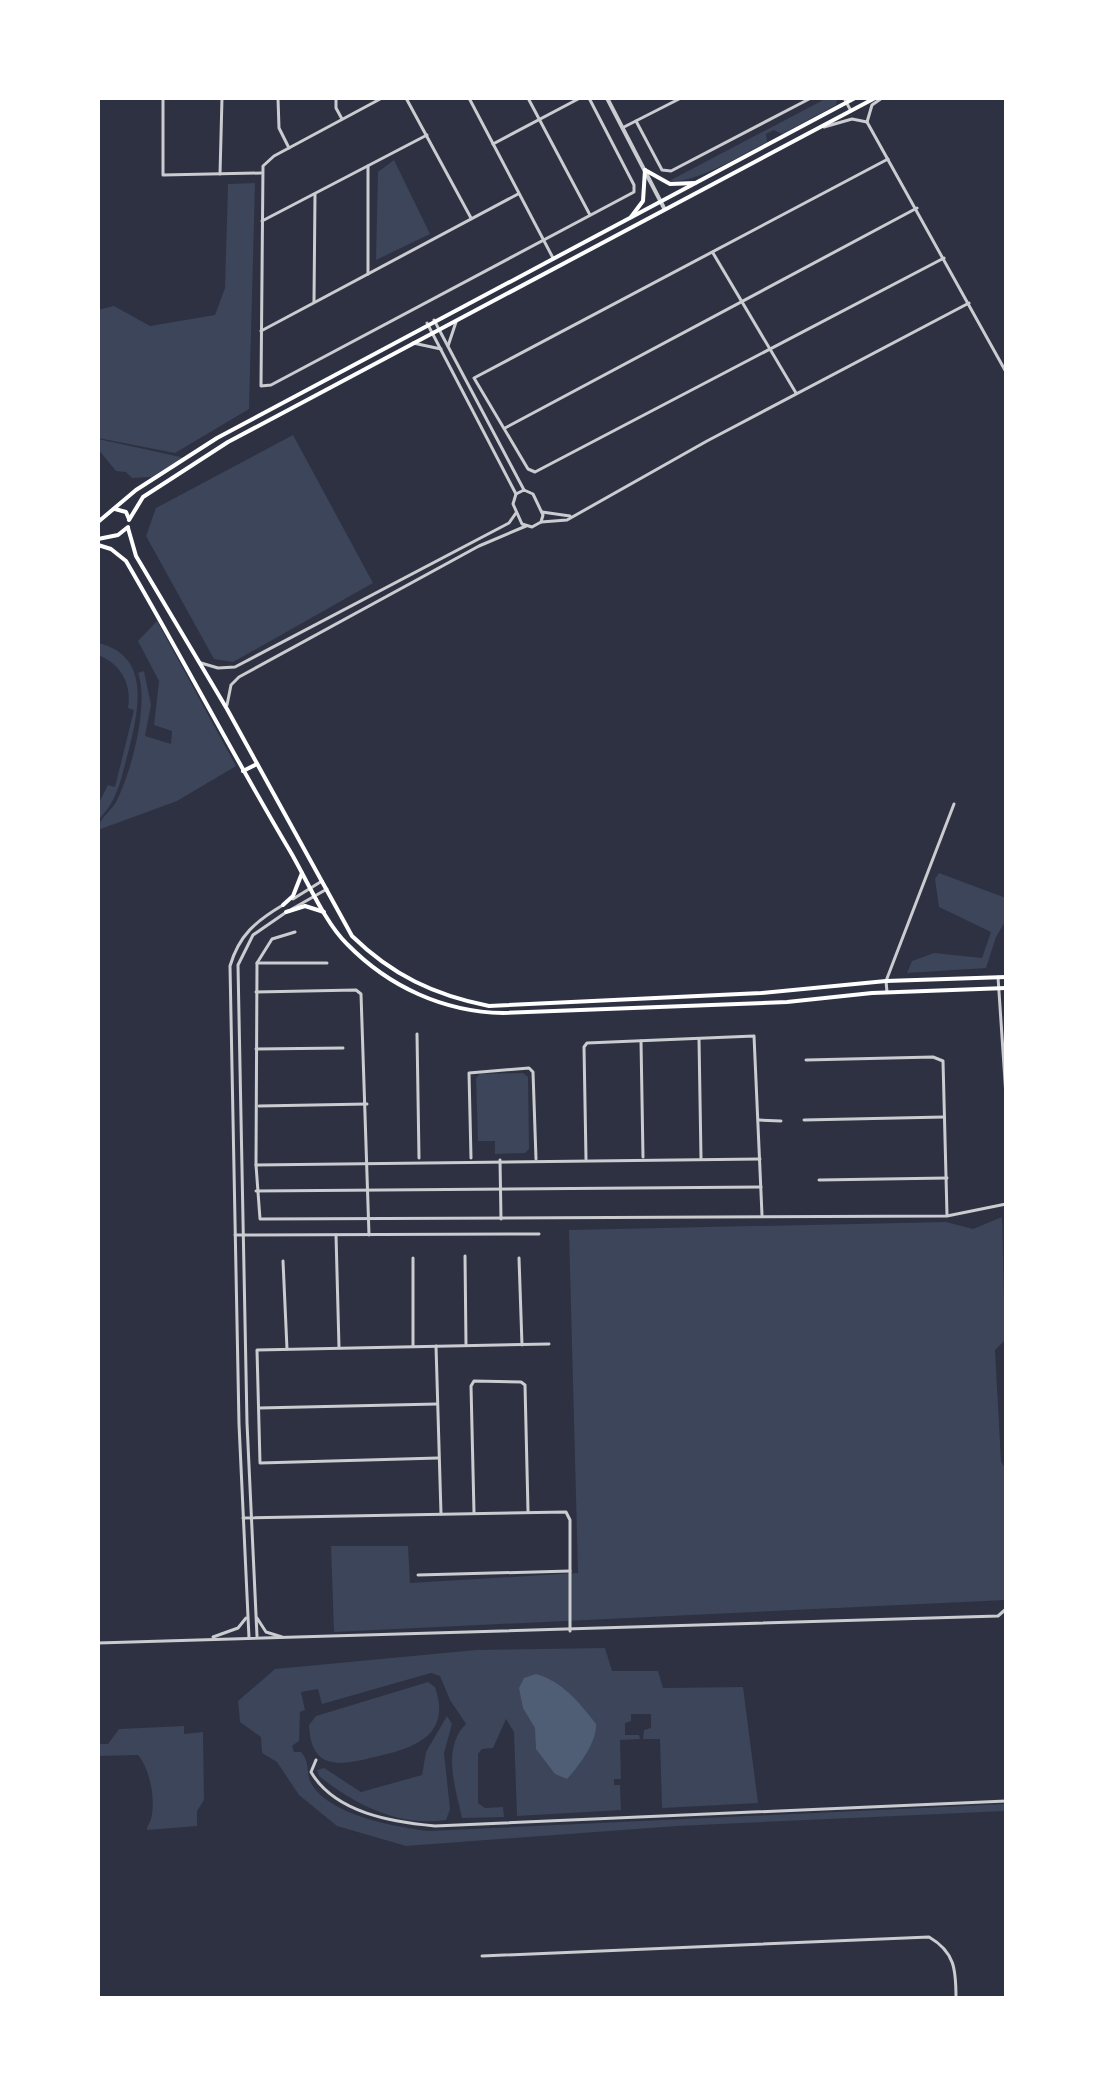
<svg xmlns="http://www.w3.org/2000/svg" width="1104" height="2096" viewBox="0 0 1104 2096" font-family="'Sofia Sans Condensed',sans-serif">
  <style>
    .green { fill: #3c4559 }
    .water { fill: #4f5d75 }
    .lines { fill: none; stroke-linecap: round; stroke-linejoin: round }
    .minor { stroke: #caccd0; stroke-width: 3 }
    .tertiary { stroke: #caccd0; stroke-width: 4 }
    .secondary { stroke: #fff; stroke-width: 4 }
  </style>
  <rect width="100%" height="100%" fill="#2d3142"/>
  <g class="green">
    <path d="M827,98H837L836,105L782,134L774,130L766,134L767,142C744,154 693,185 669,181Z"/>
    <polygon points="394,160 430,234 376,260 378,172"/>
    <polygon points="255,183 249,409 175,453 98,438 98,310 114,306 150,326 215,315 225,288 228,184"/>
    <polygon points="293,435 373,583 233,662 214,659 146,536 156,508"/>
    <polygon points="98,439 185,458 152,477 132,478 126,472 116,471 98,449"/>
    <path d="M157,621L236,766L177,801L98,830C98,819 112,811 117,800C132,770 149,704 138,673L144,671L151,705L145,736L171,744L172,731L154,725L159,681L138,641Z"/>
    <path d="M98,643C153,656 138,712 128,753C121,778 118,801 98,820V805L108,785L115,787L134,710L128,708C132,684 121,664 98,655Z"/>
    <polygon points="939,873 1006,898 1006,920 996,937 986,968 907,973 912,961 934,953 982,958 991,932 939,907 935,879"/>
    <polygon points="523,1073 528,1077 529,1149 525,1153 495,1154 495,1141 478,1141 476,1078 480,1074"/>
    <polygon points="1002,1217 1005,1340 995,1350 1001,1462 1006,1469 1006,1600 334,1632 331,1546 408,1546 410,1583 578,1573 569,1230 946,1222 973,1229"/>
    <path d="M605,1648L612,1671H658L663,1688L743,1687L758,1803L662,1808L660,1739H643L644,1730L651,1728V1714H631V1721L625,1723V1735H639L640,1739L620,1740L621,1779H614V1785H620L621,1810L517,1816L514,1732L506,1719L493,1748L482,1749L478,1754V1803L485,1808L503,1807L504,1817L462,1818C456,1789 441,1748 466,1724L450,1700L440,1676L431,1673L322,1704L318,1689L301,1692L305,1710L300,1712L299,1741L292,1746L294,1752H301C310,1762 306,1770 310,1781C326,1815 396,1827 428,1831L1006,1804V1811L677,1826L406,1846L337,1826L299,1795L277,1762L262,1753L261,1737L240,1722L238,1701L275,1669L476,1650Z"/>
    <path d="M428,1682L435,1687C452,1736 414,1748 375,1757C341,1765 311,1772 309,1725L316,1716Z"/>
    <path d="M447,1716L452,1724L444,1753L450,1809L446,1820C399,1827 355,1805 319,1776L317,1770L324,1768L361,1792L422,1775L426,1752Z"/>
    <path d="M184,1726V1734L203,1732L204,1800L197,1811V1826L147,1830C147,1826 150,1823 151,1819C156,1800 150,1769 138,1755L98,1756V1744H108L119,1729Z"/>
  </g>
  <path class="water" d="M536,1674C562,1681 580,1703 596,1724C597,1742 579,1766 567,1779L555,1774L536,1749L535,1728L523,1708L519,1688L524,1678Z"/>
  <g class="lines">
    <g class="minor">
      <polyline points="163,98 163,175 261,173"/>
      <polyline points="278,98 279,128 289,148"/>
      <polyline points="336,98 336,108 342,119"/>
      <polyline points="382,98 274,156 263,166 261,386 271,385 634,192 634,185 589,98"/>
      <polyline points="406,98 471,218"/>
      <polyline points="469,98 553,258"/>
      <polyline points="528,98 590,215"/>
      <polyline points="844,98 851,111"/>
      <polyline points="882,98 872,105 867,122 1006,372"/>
      <polyline points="636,121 662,170 671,171 811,98"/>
      <polyline points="624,127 681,98"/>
      <polyline points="824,127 852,119 867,122"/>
      <polyline points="493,144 580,98"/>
      <polyline points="888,159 474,378 528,469 535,472 944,258"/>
      <polyline points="368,166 368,274"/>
      <polyline points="220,174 222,98"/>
      <polyline points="262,221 427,135"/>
      <polyline points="713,253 796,393"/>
      <polyline points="314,302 315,194"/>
      <polyline points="434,320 524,490"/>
      <polyline points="427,323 516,494"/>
      <polyline points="261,331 518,194"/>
      <polyline points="413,343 441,349"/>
      <polyline points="448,346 456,322"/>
      <polyline points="505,428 917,208"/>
      <polygon points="524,490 533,494 543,515 541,522 532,527 522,524 513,504 516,494"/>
      <polyline points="542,512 570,516"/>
      <polyline points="541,522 567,520 707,441 969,303"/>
      <polyline points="201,663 218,668 235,667 509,523 516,513"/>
      <polyline points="227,705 231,685 239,677 479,546 526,526"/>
      <polyline points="293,899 322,881"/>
      <polyline points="292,909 327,889"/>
      <polyline points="295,932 272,939 257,963 256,1165 260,1219 947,1216 1006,1204"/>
      <polyline points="257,963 327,963"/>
      <polyline points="998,977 1006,1096"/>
      <polyline points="256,992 356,990 361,994 369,1235"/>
      <polyline points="887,992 886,981 954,804"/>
      <polyline points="417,1034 419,1158"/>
      <polyline points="699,1039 701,1158"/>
      <polyline points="641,1041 643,1157"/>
      <polyline points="256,1049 343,1048"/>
      <polyline points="806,1060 933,1057 943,1061 947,1215"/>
      <polyline points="259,1106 367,1104"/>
      <polyline points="759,1120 781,1121"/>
      <polyline points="804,1120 944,1117"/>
      <polyline points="471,1158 469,1073 529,1068 533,1072 536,1159"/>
      <polyline points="586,1159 584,1047 587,1043 754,1036 762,1215"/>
      <polyline points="500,1160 501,1219"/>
      <polyline points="256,1165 760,1159"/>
      <polyline points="819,1180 947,1178"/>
      <polyline points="256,1191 761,1187"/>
      <polyline points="235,1235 539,1234"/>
      <polyline points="336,1235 339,1347"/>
      <polyline points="465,1256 466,1344"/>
      <polyline points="519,1258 522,1345"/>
      <polyline points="283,1261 287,1349"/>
      <polyline points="413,1346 413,1258"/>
      <polyline points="436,1346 441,1514"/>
      <polyline points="259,1408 437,1404"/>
      <polyline points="438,1458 260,1463 257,1350 549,1344"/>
      <polyline points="474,1513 471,1386 474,1381 521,1382 525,1385 528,1511"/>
      <polyline points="243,1518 566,1512 570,1520 570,1631"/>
      <polyline points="418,1575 570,1571"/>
      <polyline points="257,1618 266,1632 282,1637"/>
      <polyline points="257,1636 247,1423 238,965 253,935 285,913"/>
      <polyline points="213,1637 238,1628 246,1618"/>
      <path d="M249,1638L239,1424L230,966C239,935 256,921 283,905"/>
      <polyline points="98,1643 998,1616 1006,1609"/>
      <path d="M316,1760L311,1772C335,1813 392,1822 435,1826L1006,1801"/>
      <path d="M482,1956L929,1937C955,1952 956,1970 956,1998"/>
    </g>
    <polyline class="tertiary" points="607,98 664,208"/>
    <g class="secondary">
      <polyline points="645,170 670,184 695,183"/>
      <polyline points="631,217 643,201 645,170"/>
      <polyline points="115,509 126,512 129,519"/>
      <polyline points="129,520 143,497 228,442 875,98"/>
      <polyline points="98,522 136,490 217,438 855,98"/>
      <path d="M128,528L136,556L227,709L352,936C392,975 434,995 489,1006L761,993L886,981L1006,977"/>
      <polyline points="98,539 118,535 128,527"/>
      <path d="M98,545L111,549L126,561C182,657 233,755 290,851C306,878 325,923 347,944C389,987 444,1012 503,1013L787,1002L872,993L1006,988"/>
      <polyline points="243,771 257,764"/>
      <polyline points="283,905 293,896 302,873"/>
      <polyline points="286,912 305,906 324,912"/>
    </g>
  </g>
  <rect width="1104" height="2096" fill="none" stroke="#ffffff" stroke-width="200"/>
</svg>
